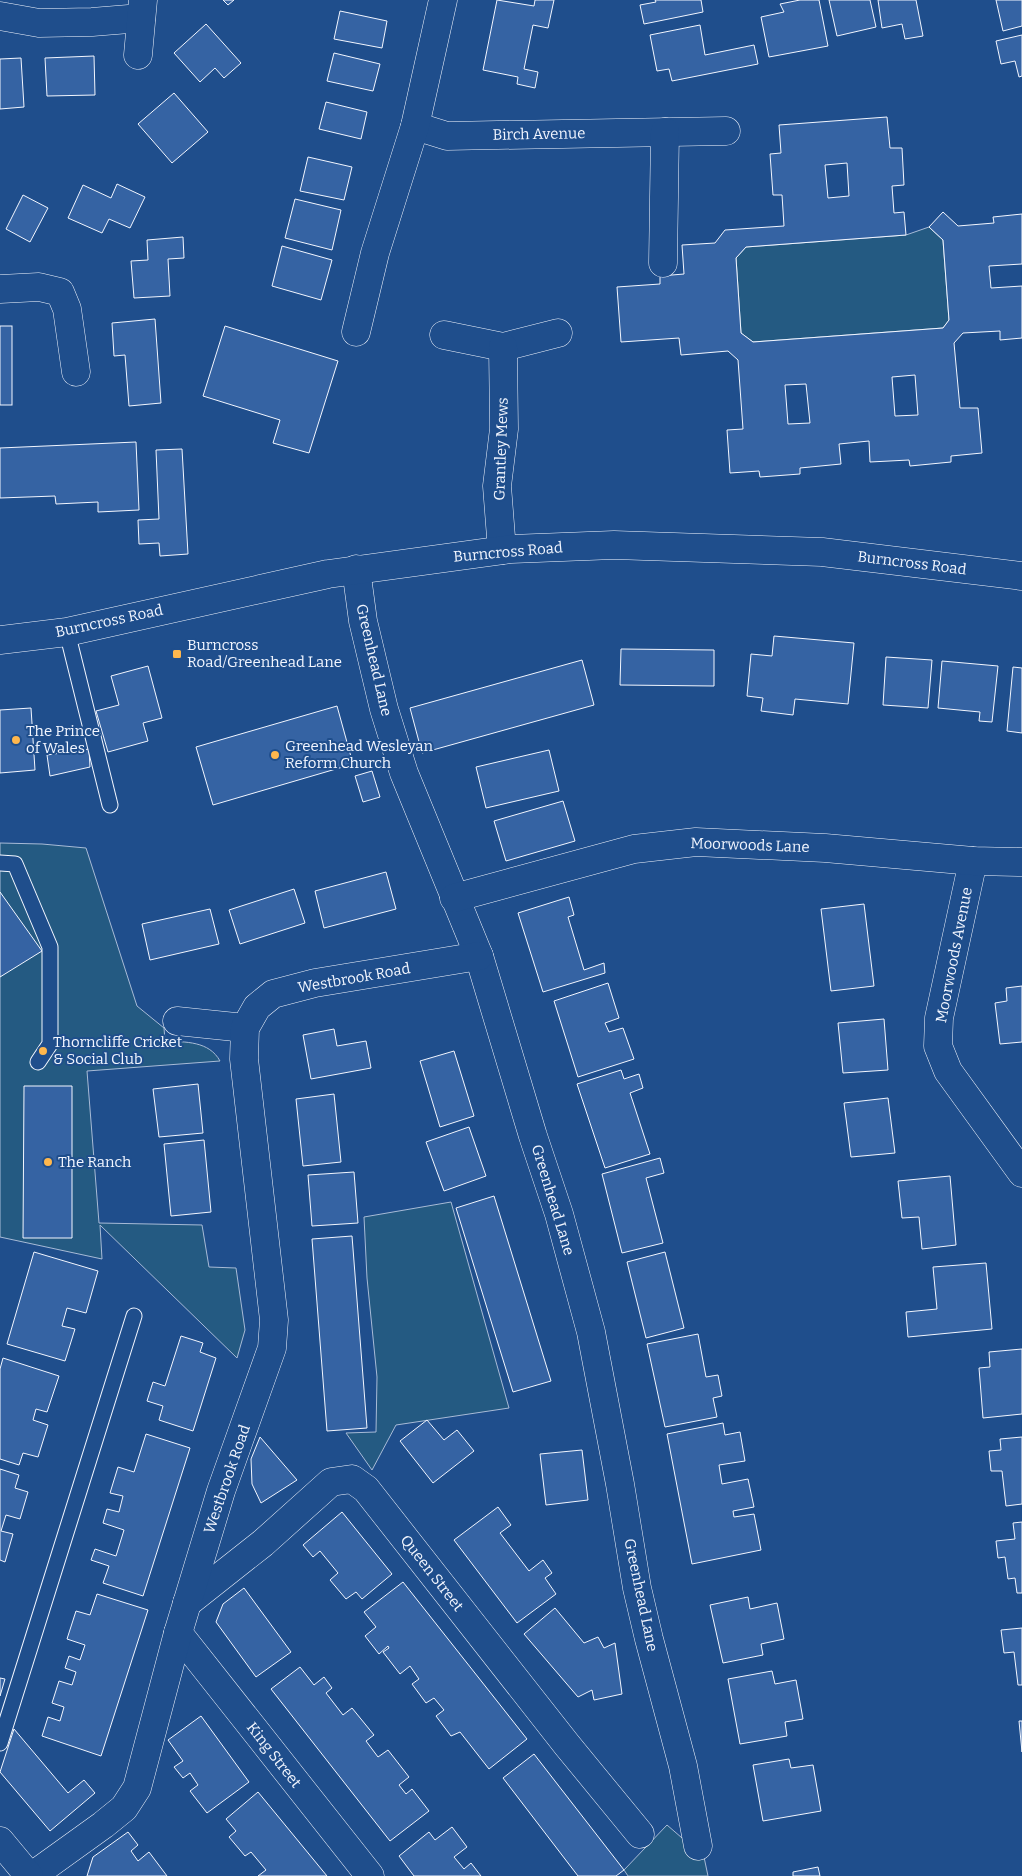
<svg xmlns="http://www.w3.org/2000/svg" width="1022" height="1876" viewBox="0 0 1022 1876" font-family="Bitter,serif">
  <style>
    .green { fill: #245a82; stroke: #a8bbd7 }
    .building { fill: #3563a3; stroke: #f2f6ff; fill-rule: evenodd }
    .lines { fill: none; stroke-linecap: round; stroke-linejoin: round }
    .lane-casing { stroke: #f2f6ff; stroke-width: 17 }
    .street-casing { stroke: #f2f6ff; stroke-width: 29 }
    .secondary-casing { stroke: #f2f6ff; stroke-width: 29 }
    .lane { stroke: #1f4e8c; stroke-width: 15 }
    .street { stroke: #1f4e8c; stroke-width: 28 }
    .secondary { stroke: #1f4e8c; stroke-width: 28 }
    .poi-dot { fill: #ffb74d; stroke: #1f4e8c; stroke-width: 2 }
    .labels { text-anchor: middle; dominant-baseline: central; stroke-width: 4; stroke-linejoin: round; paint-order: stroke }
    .street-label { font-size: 15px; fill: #f2f6ff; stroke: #1f4e8c }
    .poi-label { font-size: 15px; fill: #f2f6ff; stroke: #1f4e8c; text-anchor: start }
  </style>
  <rect width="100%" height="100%" fill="#1f4e8c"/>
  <g class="green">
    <polygon points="929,227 943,240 949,320 943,328 753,342 741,333 736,258 746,247 906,235"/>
    <path d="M0,843L42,844L86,848L137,1006L164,1028L165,1041C186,1042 209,1041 220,1061L87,1071L99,1223L202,1225L209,1267L236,1268L245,1330L237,1358L100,1225L102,1259L0,1237Z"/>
    <polygon points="451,1202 509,1408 396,1425 372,1470 346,1433 376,1432 377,1377 367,1278 364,1217"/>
    <polygon points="667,1825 704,1857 708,1876 628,1876 624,1870"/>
  </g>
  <g class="building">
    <polygon points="223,0 234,0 228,5"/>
    <polygon points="497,0 534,6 535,0 554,0 548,28 533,25 524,69 538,72 535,88 517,84 518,77 483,70"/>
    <polygon points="655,0 701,0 703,12 644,24 640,5 656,2"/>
    <polygon points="800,0 819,0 828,46 769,57 761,17 784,12 780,4"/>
    <polygon points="829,0 870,0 876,27 837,36"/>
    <polygon points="878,0 916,0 923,36 905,39 902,24 882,28"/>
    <polygon points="996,0 1022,0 1022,26 1003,31"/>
    <polygon points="340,11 387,21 382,48 334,39"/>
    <polygon points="206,24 241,63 224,78 215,68 200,82 174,53"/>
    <polygon points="700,25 705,55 754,45 758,64 672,81 669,69 657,71 650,35"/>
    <polygon points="1022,35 1022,76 1019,77 1015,61 1001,64 996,41"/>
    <polygon points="334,53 380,64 373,91 327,81"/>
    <polygon points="94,56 95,95 47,96 45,58"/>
    <polygon points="21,58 24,107 0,109 0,59"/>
    <polygon points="174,93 208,132 172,163 138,124"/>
    <polygon points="326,102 367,112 361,139 319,129"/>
    <path d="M887,117L890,148H902L904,185L892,186L894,213L904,212L906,235L746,247L736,258L741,333L753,342L943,328L949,320L943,240L929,227L943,212L958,226L994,223L993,217L1022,214V264L989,266L991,288L1022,286V338L1000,340V331L963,333L954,343L960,408H978L982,453L951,456V462L910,466L909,460L870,462L869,441L839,444L841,464L800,468V474L760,477L759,471L730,473L727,430L743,429L738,360L728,351L681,355L679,338L621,342L617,287L660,284V276L684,274L682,245L715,243L725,230L784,226L782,195H773L770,154L781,153L779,125ZM847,163L849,196L828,198L825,165ZM915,375L918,415L895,416L892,377ZM806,384L810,423L788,424L785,385Z"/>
    <polygon points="308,157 352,167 344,200 300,191"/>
    <polygon points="117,184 145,197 130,228 109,219 102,233 68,218 83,185 111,198"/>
    <polygon points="23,195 48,208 30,242 6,229"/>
    <polygon points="295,199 341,210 332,250 285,238"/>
    <polygon points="183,237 184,258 168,259 170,296 134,298 131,261 148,260 147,240"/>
    <polygon points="282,246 332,260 321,300 272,286"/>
    <polygon points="155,319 161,403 129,406 125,355 114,356 112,323"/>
    <rect x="0" y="326" width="12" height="79"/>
    <polygon points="225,326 338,361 309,453 273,443 280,420 203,396"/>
    <polygon points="136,442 139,510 98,512 98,502 56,504 55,496 0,498 0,448"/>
    <polygon points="182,449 188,554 160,556 159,543 139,544 138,520 159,519 156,450"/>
    <polygon points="774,636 854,643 848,704 795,699 793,715 761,711 763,698 747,696 751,654 772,656"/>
    <polygon points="621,649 714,650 714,686 620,685"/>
    <polygon points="886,657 932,660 928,708 883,705"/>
    <polygon points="582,660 594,705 422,753 410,708"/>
    <polygon points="942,661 998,666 992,722 979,721 980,712 938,708"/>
    <polygon points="148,666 162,718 143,723 148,741 108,752 96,711 119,705 111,676"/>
    <polygon points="1013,667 1022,668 1022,733 1007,731"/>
    <polygon points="337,706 353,764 213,805 196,747"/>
    <polygon points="31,708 35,770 0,773 0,710"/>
    <polygon points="89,749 90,767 50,776 47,755"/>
    <polygon points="549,750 559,791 486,808 476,767"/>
    <polygon points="372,771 380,797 363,802 355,776"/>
    <polygon points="563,801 575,841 506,861 494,821"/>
    <polygon points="386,872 396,909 324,928 315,891"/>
    <polygon points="294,889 305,923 240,944 229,910"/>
    <polygon points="0,892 42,951 0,977"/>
    <polygon points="569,897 574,915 568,917 584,970 604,963 605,973 543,992 518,913"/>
    <polygon points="864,904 874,986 831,991 821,909"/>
    <polygon points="210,909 219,944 150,960 142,924"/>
    <polygon points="608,983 619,1018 605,1023 609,1032 623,1028 634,1059 578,1077 554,1001"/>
    <polygon points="1022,986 1022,1042 1000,1044 995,1003 1007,1001 1006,988"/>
    <polygon points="884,1019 888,1070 843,1073 838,1023"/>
    <polygon points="334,1029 337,1046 366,1041 371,1068 311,1079 303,1035"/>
    <polygon points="454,1051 474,1116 440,1127 420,1061"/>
    <polygon points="621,1070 624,1079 639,1074 643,1088 630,1093 650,1154 605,1168 577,1084"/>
    <polygon points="198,1084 203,1133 159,1137 153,1089"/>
    <polygon points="24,1086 72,1086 72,1238 23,1238"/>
    <polygon points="334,1094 341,1162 303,1166 296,1099"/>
    <polygon points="888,1098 895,1153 851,1157 844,1103"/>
    <polygon points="469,1127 486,1176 444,1191 426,1142"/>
    <polygon points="204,1140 211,1212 171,1216 164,1144"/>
    <polygon points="660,1158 664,1173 646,1178 663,1243 622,1253 602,1174"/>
    <polygon points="354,1172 358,1223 312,1226 308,1175"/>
    <polygon points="950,1176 956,1245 922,1249 919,1217 902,1218 898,1181"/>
    <polygon points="494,1196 551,1381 513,1392 456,1208"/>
    <polygon points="352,1236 367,1428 327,1431 312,1239"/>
    <polygon points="34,1252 98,1271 86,1313 67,1308 62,1326 75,1329 65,1361 7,1344"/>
    <polygon points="665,1252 684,1328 646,1338 627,1262"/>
    <polygon points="986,1263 992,1329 908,1337 906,1312 937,1309 933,1267"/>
    <polygon points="698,1334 706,1377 718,1375 722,1396 713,1398 717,1417 665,1427 647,1344"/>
    <polygon points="181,1336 203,1343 200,1352 216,1358 193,1431 159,1420 163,1406 147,1401 153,1382 165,1386"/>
    <polygon points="1022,1349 1022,1414 983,1418 979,1368 990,1367 989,1352"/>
    <polygon points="3,1358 59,1376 47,1412 36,1409 33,1420 48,1425 38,1457 23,1453 19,1465 0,1459 0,1369"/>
    <polygon points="427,1420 444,1440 457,1430 474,1451 433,1483 400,1441"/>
    <polygon points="723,1423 725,1435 740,1432 745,1461 719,1465 722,1484 748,1479 754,1507 733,1511 734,1517 754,1514 761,1550 692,1564 667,1434"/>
    <polygon points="146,1434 190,1448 143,1596 103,1583 109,1566 91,1560 95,1549 116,1556 124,1530 103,1523 107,1509 119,1512 123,1496 110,1493 118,1467 134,1472"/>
    <polygon points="260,1437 297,1480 261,1503 252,1484 251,1459"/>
    <polygon points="1022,1437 1022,1504 1006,1506 1002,1471 991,1471 989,1451 1001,1450 1000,1439"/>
    <polygon points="582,1450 588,1500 546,1505 540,1454"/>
    <polygon points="0,1469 19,1475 15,1488 28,1492 20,1519 6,1515 1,1531 13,1534 5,1562 0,1560"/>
    <polygon points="498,1507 511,1525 500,1533 529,1571 543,1560 552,1573 545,1578 556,1594 517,1623 454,1540"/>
    <polygon points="342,1512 392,1574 362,1599 356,1592 346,1599 330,1580 338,1573 320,1551 313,1557 303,1545"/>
    <polygon points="1022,1522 1022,1593 1017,1593 1015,1578 1008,1579 1005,1557 998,1558 996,1541 1015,1539 1013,1523"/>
    <polygon points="403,1582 527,1739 489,1769 460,1732 451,1736 436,1716 444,1710 434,1698 426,1703 412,1684 419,1679 410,1666 400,1674 383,1652 389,1648 388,1646 379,1654 365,1636 376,1627 364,1612"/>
    <polygon points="244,1588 291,1652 256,1677 216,1622 223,1604"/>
    <polygon points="97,1594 148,1610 101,1756 42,1736 48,1717 60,1721 64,1707 52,1703 59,1681 72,1685 76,1672 65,1668 69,1656 80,1660 85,1645 67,1639 76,1611 90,1615"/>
    <polygon points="748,1597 750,1609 777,1603 784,1639 761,1644 763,1655 723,1663 710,1605"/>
    <polygon points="555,1608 584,1643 598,1637 604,1648 615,1643 622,1694 594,1700 592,1690 578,1697 524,1634"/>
    <polygon points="1022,1628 1022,1685 1018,1685 1014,1652 1004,1653 1001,1630"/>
    <polygon points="300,1667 314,1685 324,1677 332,1688 326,1693 343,1715 352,1708 374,1735 366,1741 378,1757 388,1750 409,1777 399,1785 406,1794 412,1789 429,1811 390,1841 271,1689"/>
    <polygon points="772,1671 775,1684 796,1680 803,1719 785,1722 787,1736 740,1744 728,1679"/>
    <polygon points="0,1678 5,1679 0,1696"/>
    <polygon points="201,1716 249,1782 207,1813 190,1791 198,1785 190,1773 183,1778 174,1767 183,1761 168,1740"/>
    <polygon points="1019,1721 1022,1721 1022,1752"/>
    <polygon points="14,1729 68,1793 84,1780 95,1793 50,1831 0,1772"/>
    <polygon points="534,1754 624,1870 616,1876 578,1876 503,1778"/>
    <polygon points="789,1759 791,1768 813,1765 821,1811 763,1821 753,1765"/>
    <polygon points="258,1792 327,1876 258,1876 266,1870 251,1852 245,1856 229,1837 236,1831 226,1819"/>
    <polygon points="452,1827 467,1847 454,1857 464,1869 471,1863 481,1876 414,1876 399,1856 429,1832 435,1840"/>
    <polygon points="128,1832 138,1845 131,1851 138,1861 149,1852 167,1876 87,1876 93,1857"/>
    <polygon points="818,1867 820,1876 793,1876 793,1872"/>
  </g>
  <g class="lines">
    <defs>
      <g id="lane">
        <polyline points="67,632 110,805"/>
        <polyline points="0,863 15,864 50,947 50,1044 38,1062"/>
        <polyline points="0,1743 134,1316"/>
      </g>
      <g id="street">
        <polyline points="0,16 39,23 92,22 141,18"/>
        <polyline points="138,55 143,0"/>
        <polyline points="415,126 447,136 726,131"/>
        <polyline points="663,263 665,132"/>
        <polyline points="0,289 39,287 60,292 67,309 76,372"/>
        <polyline points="356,332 375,253 415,126 443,0"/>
        <polyline points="444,335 503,347 558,333"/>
        <polyline points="502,550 497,486 504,429 503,347"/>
        <polyline points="356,569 363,621 373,663 384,709 404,773 479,956 533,1136 559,1214 591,1332 620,1484 637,1588 649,1639 683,1766 698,1846"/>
        <polyline points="973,861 939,1018 938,1046 948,1071 1022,1173"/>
        <polyline points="454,898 634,849 696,842 825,848 973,861 1022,862"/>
        <polyline points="177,1021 245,1028"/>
        <polyline points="187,1603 263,1543 331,1482 352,1479 366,1489 567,1745 640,1834"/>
        <polyline points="178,1633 370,1876"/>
        <polyline points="32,1876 103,1825 124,1808 137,1788 178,1633 221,1491 272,1348 274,1320 244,1059 245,1028 257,1007 273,994 315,983 479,956"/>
      </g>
      <g id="secondary">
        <polyline points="0,640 67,632 328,574 511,549 614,545 822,552 1022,576"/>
        <polyline points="0,1841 29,1876"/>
      </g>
    </defs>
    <use href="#lane" class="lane-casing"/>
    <use href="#street" class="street-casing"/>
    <use href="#secondary" class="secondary-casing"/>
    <use href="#lane" class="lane"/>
    <use href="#street" class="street"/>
    <use href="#secondary" class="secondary"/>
  </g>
  <g class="poi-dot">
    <rect x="172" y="649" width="10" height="10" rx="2.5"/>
    <circle cx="16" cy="740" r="5"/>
    <circle cx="275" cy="755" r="5"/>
    <circle cx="43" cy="1051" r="5"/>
    <circle cx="48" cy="1162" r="5"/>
  </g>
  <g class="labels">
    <g class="street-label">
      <text transform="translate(539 134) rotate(-1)">Birch Avenue</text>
      <text transform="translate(501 449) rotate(-88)">Grantley Mews</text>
      <text transform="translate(508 552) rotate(-5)">Burncross Road</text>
      <text transform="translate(912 563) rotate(7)">Burncross Road</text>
      <text transform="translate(109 621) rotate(-12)">Burncross Road</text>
      <text transform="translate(374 660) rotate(77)">Greenhead Lane</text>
      <text transform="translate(750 845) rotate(2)">Moorwoods Lane</text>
      <text transform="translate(954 955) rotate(-79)">Moorwoods Avenue</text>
      <text transform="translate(354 978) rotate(-10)">Westbrook Road</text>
      <text transform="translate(553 1200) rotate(73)">Greenhead Lane</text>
      <text transform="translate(227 1479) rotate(-71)">Westbrook Road</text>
      <text transform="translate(432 1573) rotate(52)">Queen Street</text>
      <text transform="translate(641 1595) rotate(78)">Greenhead Lane</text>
      <text transform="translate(274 1755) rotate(52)">King Street</text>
    </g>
    <g class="poi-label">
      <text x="187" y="645">Burncross<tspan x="187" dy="17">Road/Greenhead Lane</tspan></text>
      <text x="26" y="731">The Prince<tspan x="26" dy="17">of Wales</tspan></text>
      <text x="285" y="746">Greenhead Wesleyan<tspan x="285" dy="17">Reform Church</tspan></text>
      <text x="53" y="1042">Thorncliffe Cricket<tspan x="53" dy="17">&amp; Social Club</tspan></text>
      <text x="58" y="1162">The Ranch</text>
    </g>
  </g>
</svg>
